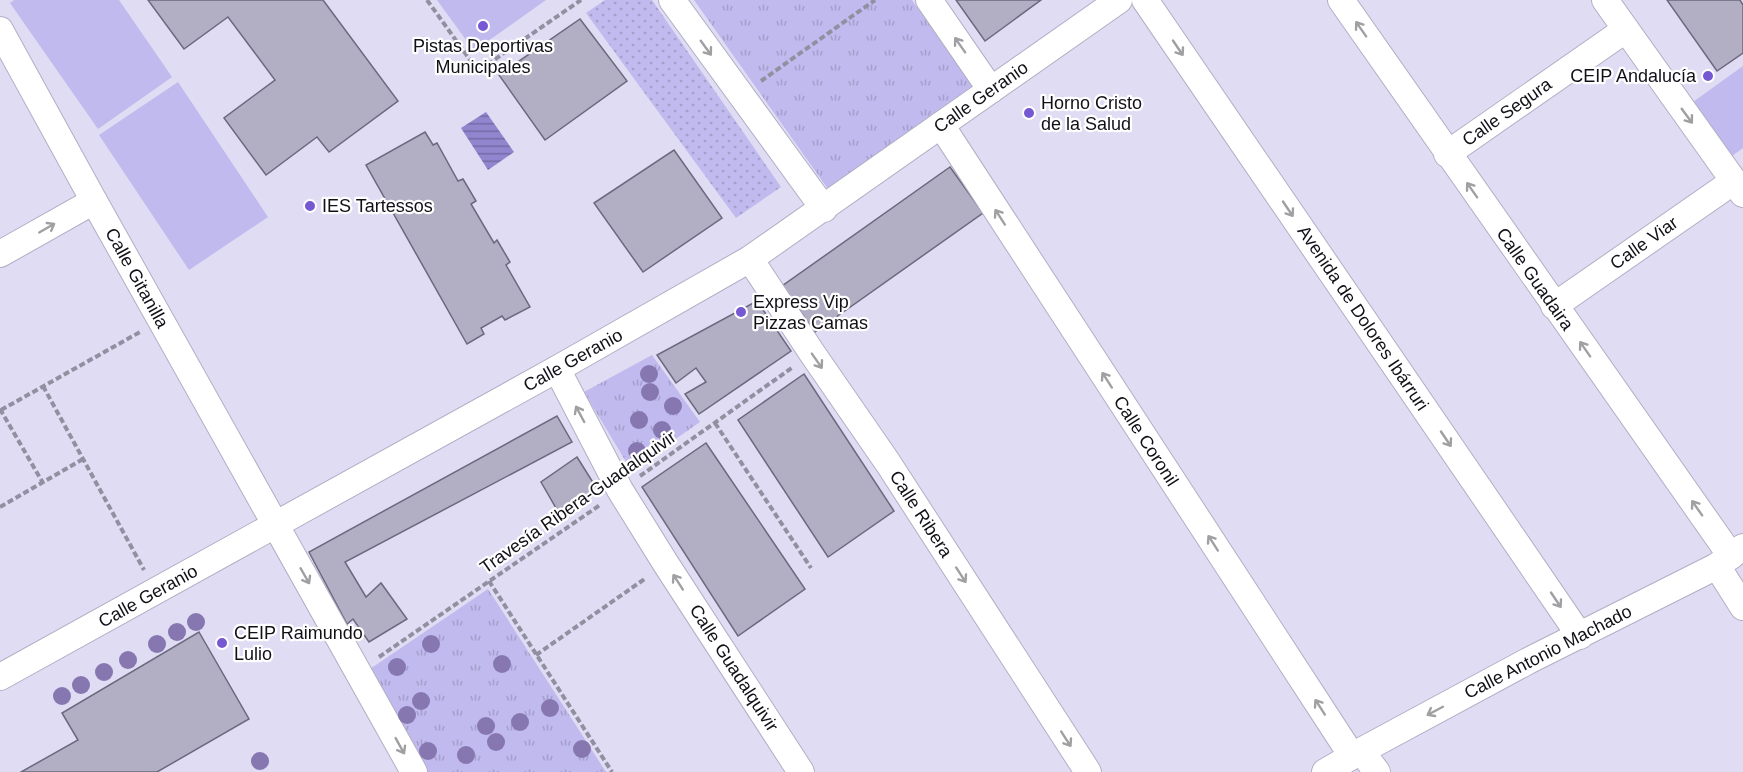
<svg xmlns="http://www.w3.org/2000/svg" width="1743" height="772" viewBox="0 0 1743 772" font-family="Arial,sans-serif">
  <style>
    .grass { fill: #c0baee }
    .park { fill: url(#park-tufts) }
    .garden { fill: url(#garden-dots) }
    .water { fill: url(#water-rules) }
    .building { fill: #b2afc5; stroke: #6b697d; stroke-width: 1.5 }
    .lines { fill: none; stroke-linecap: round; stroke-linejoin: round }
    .street-casing { stroke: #b2afc5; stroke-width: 28 }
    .path { stroke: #928fa0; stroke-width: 4; stroke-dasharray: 6 3; stroke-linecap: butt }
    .street { stroke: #fff; stroke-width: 26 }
    .tree { fill: #8677b0 }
    .oneway { stroke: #a09fa2 }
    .poi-dot { fill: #7658d2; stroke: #fff; stroke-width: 2 }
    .labels { text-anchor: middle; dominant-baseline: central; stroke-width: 4.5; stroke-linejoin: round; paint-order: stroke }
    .poi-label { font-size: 18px; fill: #111017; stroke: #fff; text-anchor: start }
    .street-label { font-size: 18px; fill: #111017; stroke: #fff }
  </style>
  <defs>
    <pattern id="park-tufts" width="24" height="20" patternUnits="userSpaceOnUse" patternTransform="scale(1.5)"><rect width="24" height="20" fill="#c0baee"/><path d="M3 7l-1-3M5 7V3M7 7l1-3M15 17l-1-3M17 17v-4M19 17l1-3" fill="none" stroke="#a49fcb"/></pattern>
    <pattern id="garden-dots" width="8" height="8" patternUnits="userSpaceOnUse" patternTransform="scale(1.5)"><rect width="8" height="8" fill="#c0baee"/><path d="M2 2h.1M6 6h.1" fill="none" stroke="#a49fcb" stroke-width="1.8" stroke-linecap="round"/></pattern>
    <pattern id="water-rules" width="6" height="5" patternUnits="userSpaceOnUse" patternTransform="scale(1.5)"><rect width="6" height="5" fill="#9185ce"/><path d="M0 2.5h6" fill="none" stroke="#756ba6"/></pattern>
  </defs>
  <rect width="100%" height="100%" fill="#dfdcf3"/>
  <g class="grass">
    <polygon points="14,0 119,0 172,77 98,129 10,3"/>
    <polygon points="437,0 546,0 474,51"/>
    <polygon points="1743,66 1743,148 1732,156 1693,102"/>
    <polygon points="178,82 268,217 189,270 99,135"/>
  </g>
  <g class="park">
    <polygon points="694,0 912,0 972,86 828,189"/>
    <polygon points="652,355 700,422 631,470 584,392"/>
    <polygon points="488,589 606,772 424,772 367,671"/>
  </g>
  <polygon class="garden" points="605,0 652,0 781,187 736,218 586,13"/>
  <polygon class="water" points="486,112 514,152 488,170 461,128"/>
  <g class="building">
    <polygon points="148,0 323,0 398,101 329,152 317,137 266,175 224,118 275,80 228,17 184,49"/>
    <polygon points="956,0 1041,0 985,41"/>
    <polygon points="1667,0 1740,0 1743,5 1743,53 1717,71"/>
    <polygon points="580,19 627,81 545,140 499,75"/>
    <polygon points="425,132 433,145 437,143 458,181 463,179 476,201 471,204 494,243 497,240 510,262 506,265 530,307 505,320 502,316 481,328 484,334 467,344 366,165"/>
    <polygon points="674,150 722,218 643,272 594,203"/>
    <polygon points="950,167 983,213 815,332 782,286"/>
    <polygon points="757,301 791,351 699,414 685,394 706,382 696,368 676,383 657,355"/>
    <polygon points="804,374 894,511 828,557 738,420"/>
    <polygon points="557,416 572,442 345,562 366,597 381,583 407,619 369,642 353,619 347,624 309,552"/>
    <polygon points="706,443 805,589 738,636 642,487"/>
    <polygon points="577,457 599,492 560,515 541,482"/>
    <polygon points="199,632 249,719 157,772 21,772 78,740 62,713"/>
  </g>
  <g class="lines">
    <defs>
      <g id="street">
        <polyline points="672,0 824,209"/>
        <polyline points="929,0 991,90"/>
        <polyline points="1145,0 1580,636"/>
        <polyline points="1341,0 1731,556"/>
        <polyline points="1605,0 1743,194"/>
        <polyline points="0,30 94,201 414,772"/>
        <polyline points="941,125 1352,756"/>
        <polyline points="1447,154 1625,30"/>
        <polyline points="0,254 94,201"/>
        <polyline points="750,259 812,353 888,463 1088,772"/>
        <polyline points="1554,306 1734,181"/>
        <polyline points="557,369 620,490 666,564 801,772"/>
        <polyline points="1717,566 1743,607"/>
        <polyline points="0,677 557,369 750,259 1119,0"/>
        <polyline points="1361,751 1377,772"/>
        <polyline points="1325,772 1361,751 1528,661 1717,566 1743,547"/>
      </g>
    </defs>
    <use href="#street" class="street-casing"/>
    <g class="path">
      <polyline points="427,0 478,71 581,0"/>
      <polyline points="761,81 875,0"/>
      <polyline points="43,386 144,570"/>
      <polyline points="0,409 43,483"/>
      <polyline points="1,410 140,332"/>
      <polyline points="715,423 811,568"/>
      <polyline points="640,476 793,367"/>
      <polyline points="0,507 83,459"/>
      <polyline points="489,581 612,772"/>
      <polyline points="536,655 646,578"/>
      <polyline points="379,657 600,505"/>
    </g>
    <use href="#street" class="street"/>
  </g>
  <g class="tree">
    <circle cx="649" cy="374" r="9"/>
    <circle cx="650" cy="392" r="9"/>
    <circle cx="673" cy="406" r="9"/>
    <circle cx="639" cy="420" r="9"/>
    <circle cx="662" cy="430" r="9"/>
    <circle cx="637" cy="451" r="9"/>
    <circle cx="196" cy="622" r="9"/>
    <circle cx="177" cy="632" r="9"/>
    <circle cx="157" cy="644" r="9"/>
    <circle cx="431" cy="644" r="9"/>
    <circle cx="128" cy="660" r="9"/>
    <circle cx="502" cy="664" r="9"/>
    <circle cx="397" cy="667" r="9"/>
    <circle cx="104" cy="672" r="9"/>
    <circle cx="81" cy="685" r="9"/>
    <circle cx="62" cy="696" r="9"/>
    <circle cx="421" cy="701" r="9"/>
    <circle cx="550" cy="708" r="9"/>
    <circle cx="407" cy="715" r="9"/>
    <circle cx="520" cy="722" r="9"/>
    <circle cx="486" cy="726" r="9"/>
    <circle cx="496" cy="742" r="9"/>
    <circle cx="582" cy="749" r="9"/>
    <circle cx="428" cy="751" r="9"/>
    <circle cx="466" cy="755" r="9"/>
    <circle cx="260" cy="761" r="9"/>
  </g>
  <defs><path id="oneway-shaft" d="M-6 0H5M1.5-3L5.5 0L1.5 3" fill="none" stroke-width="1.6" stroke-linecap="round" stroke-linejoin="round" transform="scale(1.5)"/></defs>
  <g class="oneway">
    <use href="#oneway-shaft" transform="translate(1361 29) rotate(-125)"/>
    <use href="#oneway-shaft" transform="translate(960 45) rotate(-125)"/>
    <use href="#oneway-shaft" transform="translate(706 48) rotate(54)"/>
    <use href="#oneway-shaft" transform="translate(1178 48) rotate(56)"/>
    <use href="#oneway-shaft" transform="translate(1687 116) rotate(54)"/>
    <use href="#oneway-shaft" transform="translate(1472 190) rotate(-125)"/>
    <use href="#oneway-shaft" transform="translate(1288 209) rotate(56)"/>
    <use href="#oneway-shaft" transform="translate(1000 217) rotate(-123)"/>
    <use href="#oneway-shaft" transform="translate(47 228) rotate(-30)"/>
    <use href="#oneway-shaft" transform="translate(1585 349) rotate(-125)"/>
    <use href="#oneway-shaft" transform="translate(817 361) rotate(55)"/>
    <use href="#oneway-shaft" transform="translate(1107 380) rotate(-123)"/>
    <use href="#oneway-shaft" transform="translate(580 414) rotate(-118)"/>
    <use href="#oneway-shaft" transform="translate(1446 439) rotate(56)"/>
    <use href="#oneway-shaft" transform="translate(1697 508) rotate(-125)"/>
    <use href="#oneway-shaft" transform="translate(1213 543) rotate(-123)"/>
    <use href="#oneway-shaft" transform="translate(961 575) rotate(57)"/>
    <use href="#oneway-shaft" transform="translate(305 576) rotate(60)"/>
    <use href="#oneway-shaft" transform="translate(678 582) rotate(-123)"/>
    <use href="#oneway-shaft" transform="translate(1556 600) rotate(56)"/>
    <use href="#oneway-shaft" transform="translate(1320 707) rotate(-123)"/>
    <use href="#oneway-shaft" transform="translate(1435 711) rotate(152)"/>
    <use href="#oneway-shaft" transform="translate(1066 739) rotate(57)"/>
    <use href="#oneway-shaft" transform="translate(400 746) rotate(61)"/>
  </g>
  <g class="poi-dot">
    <circle cx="483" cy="26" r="6"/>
    <circle cx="1708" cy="76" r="6"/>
    <circle cx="1029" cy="113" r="6"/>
    <circle cx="310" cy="206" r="6"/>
    <circle cx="741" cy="312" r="6"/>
    <circle cx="222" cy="643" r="6"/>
  </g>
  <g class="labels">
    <g class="poi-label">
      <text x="483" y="46" text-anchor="middle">Pistas Deportivas<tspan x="483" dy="21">Municipales</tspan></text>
      <text x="1696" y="76" text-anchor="end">CEIP Andalucía</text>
      <text x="1041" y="103">Horno Cristo<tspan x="1041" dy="21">de la Salud</tspan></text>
      <text x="322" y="206">IES Tartessos</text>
      <text x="753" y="302">Express Vip<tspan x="753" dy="21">Pizzas Camas</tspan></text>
      <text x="234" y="633">CEIP Raimundo<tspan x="234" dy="21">Lulio</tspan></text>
    </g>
    <g class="street-label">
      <text transform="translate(981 97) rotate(-35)">Calle Geranio</text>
      <text transform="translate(1507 112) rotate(-35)">Calle Segura</text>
      <text transform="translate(1644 243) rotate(-35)">Calle Viar</text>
      <text transform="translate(137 278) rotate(61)">Calle Gitanilla</text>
      <text transform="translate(1535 279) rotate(55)">Calle Guadaira</text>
      <text transform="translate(1363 318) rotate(56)">Avenida de Dolores Ibárruri</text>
      <text transform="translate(573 360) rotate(-29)">Calle Geranio</text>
      <text transform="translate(1146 441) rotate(57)">Calle Coronil</text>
      <text transform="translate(578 502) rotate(-35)">Travesía Ribera-Guadalquivir</text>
      <text transform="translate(921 514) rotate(57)">Calle Ribera</text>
      <text transform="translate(148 596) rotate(-29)">Calle Geranio</text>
      <text transform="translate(1548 652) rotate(-27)">Calle Antonio Machado</text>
      <text transform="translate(734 668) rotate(57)">Calle Guadalquivir</text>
    </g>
  </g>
</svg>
